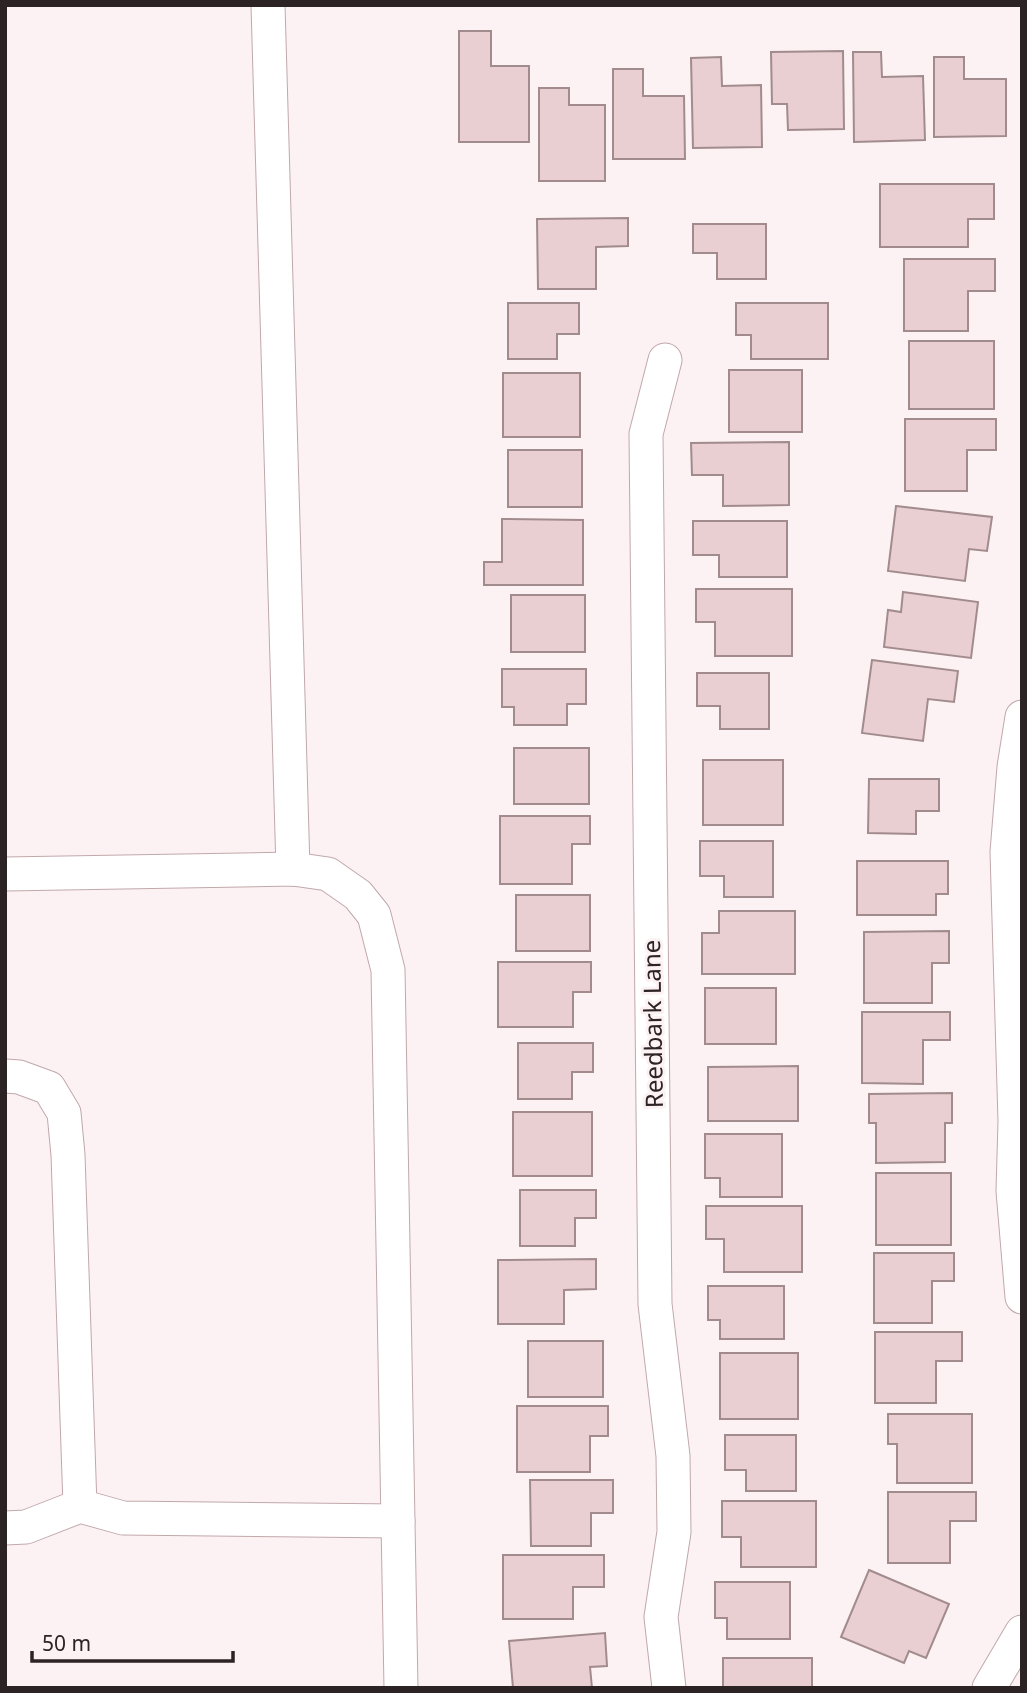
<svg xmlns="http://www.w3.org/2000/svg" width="1027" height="1693" viewBox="0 0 1027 1693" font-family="'Noto Sans',sans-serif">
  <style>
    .building { fill: #e9cfd2; stroke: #a28b8d; stroke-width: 2 }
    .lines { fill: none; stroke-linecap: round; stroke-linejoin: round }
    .minor-casing { stroke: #c1a8ab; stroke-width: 35 }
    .minor { stroke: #fff; stroke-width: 33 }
    .labels { text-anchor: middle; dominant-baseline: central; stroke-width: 6; stroke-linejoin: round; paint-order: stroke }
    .street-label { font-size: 24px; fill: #2c2324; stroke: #fcf2f3 }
  </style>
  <rect width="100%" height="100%" fill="#fcf2f3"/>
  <g class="building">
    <polygon points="459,31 491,31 491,66 529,66 529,142 459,142"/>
    <polygon points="843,51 844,129 788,130 787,104 772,104 771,52"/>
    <polygon points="853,52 881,52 882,77 923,76 925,140 854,142"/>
    <polygon points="721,57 722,86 761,85 762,147 693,148 691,58"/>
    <polygon points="934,57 964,57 964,79 1006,79 1006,136 934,137"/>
    <polygon points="613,69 643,69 643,96 684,96 685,159 613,159"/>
    <polygon points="539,88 569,88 569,105 605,105 605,181 539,181"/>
    <polygon points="880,184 994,184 994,219 968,219 968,247 880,247"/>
    <polygon points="628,218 628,246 596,247 596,289 538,289 537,219"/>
    <polygon points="693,224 766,224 766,279 717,279 717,253 693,253"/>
    <polygon points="904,259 995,259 995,291 968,291 968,331 904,331"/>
    <polygon points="508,303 579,303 579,334 557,334 557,359 508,359"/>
    <polygon points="736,303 828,303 828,359 751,359 751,335 736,335"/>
    <rect x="909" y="341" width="85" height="68"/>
    <rect x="729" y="370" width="73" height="62"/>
    <rect x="503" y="373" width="77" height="64"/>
    <polygon points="905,419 996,419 996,450 967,450 967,491 905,491"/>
    <polygon points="789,442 789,505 723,506 723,475 692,475 691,443"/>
    <rect x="508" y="450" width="74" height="57"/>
    <polygon points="896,506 992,517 987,551 969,549 965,581 888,571"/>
    <polygon points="502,519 583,520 583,585 484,585 484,562 502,562"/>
    <polygon points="693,521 787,521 787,577 719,577 719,555 693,555"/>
    <polygon points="696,589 792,589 792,656 715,656 715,622 696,622"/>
    <polygon points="903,592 978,602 971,658 884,647 888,610 901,612"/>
    <rect x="511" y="595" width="74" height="57"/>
    <polygon points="872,660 958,671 954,702 928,699 923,741 862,733"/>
    <polygon points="502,669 586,669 586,704 567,704 567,725 514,725 514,707 502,707"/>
    <polygon points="697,673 769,673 769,729 720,729 720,706 697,706"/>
    <rect x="514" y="748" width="75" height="56"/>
    <rect x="703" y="760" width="80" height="65"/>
    <polygon points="869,779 939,779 939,811 916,811 916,834 868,833"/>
    <polygon points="500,816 590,816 590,844 572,844 572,884 500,884"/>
    <polygon points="700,841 773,841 773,897 724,897 724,876 700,876"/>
    <polygon points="857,861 948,861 948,894 936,894 936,915 857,915"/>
    <rect x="516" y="895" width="74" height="56"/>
    <polygon points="719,911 795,911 795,974 702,974 702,933 719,933"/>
    <polygon points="949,931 949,963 932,963 932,1003 864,1003 864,932"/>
    <polygon points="498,962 591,962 591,992 573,992 573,1027 498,1027"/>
    <rect x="705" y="988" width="71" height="56"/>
    <polygon points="862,1012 950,1012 950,1040 923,1040 923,1084 862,1083"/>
    <polygon points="518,1043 593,1043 593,1072 572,1072 572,1099 518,1099"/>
    <polygon points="798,1066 798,1121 708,1121 708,1067"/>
    <polygon points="952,1093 952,1123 945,1123 945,1162 876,1163 876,1123 869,1123 869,1094"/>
    <rect x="513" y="1112" width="79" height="64"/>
    <polygon points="705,1134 782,1134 782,1197 720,1197 720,1178 705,1178"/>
    <rect x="876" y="1173" width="75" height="72"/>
    <polygon points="520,1190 596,1190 596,1218 575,1218 575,1246 520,1246"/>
    <polygon points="706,1206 802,1206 802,1272 724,1272 724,1239 706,1239"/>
    <polygon points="874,1253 954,1253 954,1281 932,1281 932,1323 874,1323"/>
    <polygon points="596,1259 596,1289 564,1290 564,1324 498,1324 498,1260"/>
    <polygon points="708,1286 784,1286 784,1339 720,1339 720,1320 708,1320"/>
    <polygon points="875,1332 962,1332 962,1361 936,1361 936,1403 875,1403"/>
    <rect x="528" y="1341" width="75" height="56"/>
    <rect x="720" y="1353" width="78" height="66"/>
    <polygon points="517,1406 608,1406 608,1436 590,1436 590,1472 517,1472"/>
    <polygon points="888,1414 972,1414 972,1483 897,1483 897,1444 888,1444"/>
    <polygon points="725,1435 796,1435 796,1491 746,1491 746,1470 725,1470"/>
    <polygon points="530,1480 613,1480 613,1513 591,1513 591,1546 531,1546"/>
    <polygon points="888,1492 976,1492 976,1521 950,1521 950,1563 888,1563"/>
    <polygon points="722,1501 816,1501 816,1567 741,1567 741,1537 722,1537"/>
    <polygon points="503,1555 604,1555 604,1587 573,1587 573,1619 503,1619"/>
    <polygon points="869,1570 949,1604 926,1658 909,1651 904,1663 841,1637"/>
    <polygon points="715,1582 790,1582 790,1639 727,1639 727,1618 715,1618"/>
    <polygon points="605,1633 607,1666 590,1667 592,1688 513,1688 509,1641"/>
    <rect x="723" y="1658" width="89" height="30"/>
  </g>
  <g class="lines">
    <defs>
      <g id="minor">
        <polyline points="268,5 293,869"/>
        <polyline points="665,360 646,434 655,1304 673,1456 674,1532 661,1617 669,1688"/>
        <polyline points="1022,717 1014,767 1007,852 1015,1121 1013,1191 1022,1297"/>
        <polyline points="5,874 293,869 328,874 358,895 374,915 388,970 401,1688"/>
        <polyline points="5,1076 19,1077 49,1088 64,1113 68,1155 80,1506"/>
        <polyline points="5,1528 26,1527 80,1506 123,1518 398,1521"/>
        <polyline points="989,1688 1022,1632"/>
      </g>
    </defs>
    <use href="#minor" class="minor-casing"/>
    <use href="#minor" class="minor"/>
  </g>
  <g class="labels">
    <g class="street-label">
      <text transform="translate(652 1024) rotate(-91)">Reedbark Lane</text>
    </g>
  </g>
  <rect width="1027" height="1693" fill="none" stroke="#2c2324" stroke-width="14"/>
  <path d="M32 1651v10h201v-10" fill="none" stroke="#2c2324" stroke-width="3.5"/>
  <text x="42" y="1651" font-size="21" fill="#2c2324" stroke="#fcf2f3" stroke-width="5" paint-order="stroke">50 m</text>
</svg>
